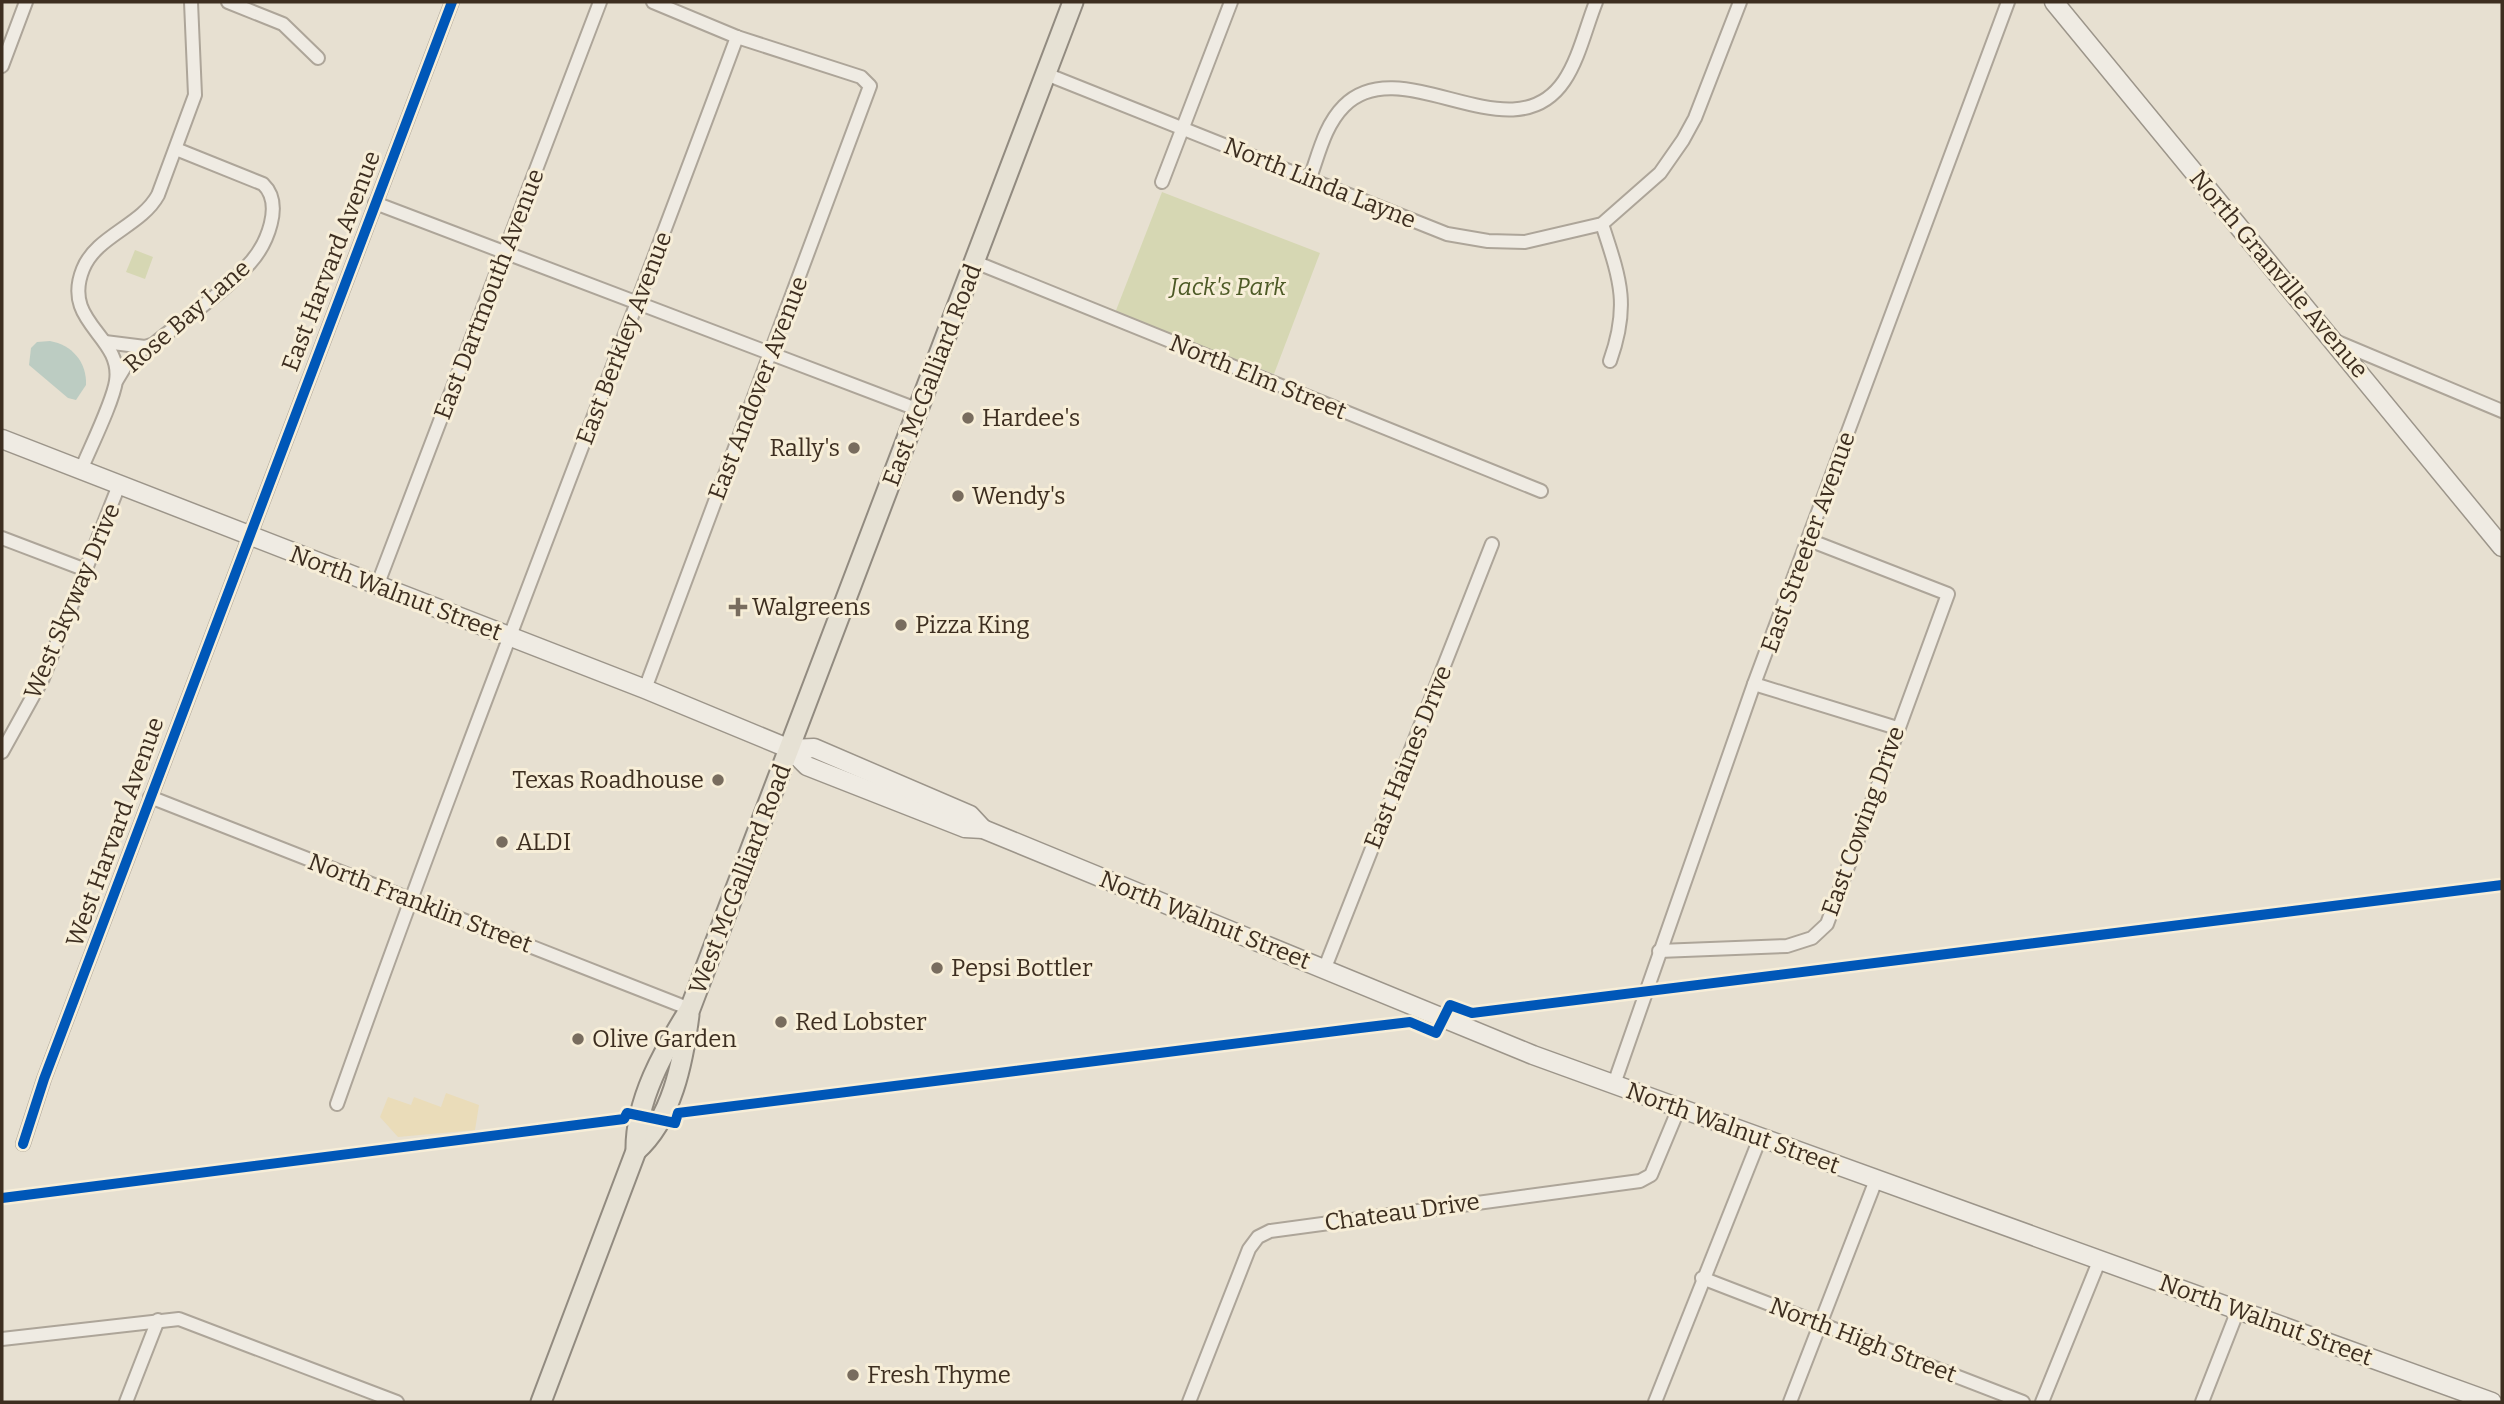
<svg xmlns="http://www.w3.org/2000/svg" width="2504" height="1404" viewBox="0 0 2504 1404" font-family="Bitter,serif">
  <style>
    .green { fill: #d6d7b3 }
    .sand { fill: #eadcb9 }
    .water { fill: #bcccc2 }
    .lines { fill: none; stroke-linecap: round; stroke-linejoin: round }
    .minor-casing { stroke: #ada599; stroke-width: 16 }
    .secondary-casing { stroke: #9c958a; stroke-width: 21 }
    .primary-casing { stroke: #928b80; stroke-width: 23 }
    .minor { stroke: #efebe3; stroke-width: 12 }
    .secondary { stroke: #efebe3; stroke-width: 18 }
    .primary { stroke: #e6e1d4; stroke-width: 19 }
    .cycleway-casing { stroke: #f7eed8; stroke-width: 15 }
    .cycleway { stroke: #0057b8; stroke-width: 10 }
    .poi-dot { fill: #786c5e; stroke: #f7eed8; stroke-width: 2.5 }
    .labels { text-anchor: middle; dominant-baseline: central; stroke-width: 6; stroke-linejoin: round; paint-order: stroke }
    .street-label { font-size: 24px; fill: #3d2e20; stroke: #f7eed8 }
    .park-label { font-size: 24px; font-style: italic; fill: #4d5a26; stroke: #f7eed8 }
    .poi-label { font-size: 24px; fill: #3d2e20; stroke: #f7eed8; text-anchor: start }
  </style>
  <rect width="100%" height="100%" fill="#e7e0d1"/>
  <g class="green">
    <polygon points="1162,192 1320,253 1274,374 1115,313"/>
    <polygon points="135,250 153,257 145,279 126,272"/>
  </g>
  <polygon class="sand" points="446,1093 479,1105 475,1130 398,1137 380,1117 388,1097 411,1105 414,1097 441,1107"/>
  <path class="water" d="M50,341C72,345 87,362 86,385L76,400L68,398L29,365L31,348L37,342Z"/>
  <g class="lines">
    <defs>
      <g id="minor">
        <polyline points="228,2 283,24 318,58"/>
        <polyline points="2,66 26,2"/>
        <polyline points="1046,74 1447,234 1488,241 1525,242 1602,224 1660,173 1683,140 1695,118 1740,2"/>
        <path d="M1310,178C1319,153 1325,125 1344,106C1402,48 1512,158 1564,81C1579,59 1586,27 1596,2"/>
        <polyline points="1162,182 1231,2"/>
        <polyline points="375,203 919,410"/>
        <path d="M1602,224C1620,279 1630,305 1610,361"/>
        <polyline points="975,262 1541,491"/>
        <polyline points="2335,341 2502,411"/>
        <polyline points="105,342 145,347"/>
        <path d="M117,380L126,365L145,347L154,344C185,318 224,293 250,263C267,244 284,204 263,184L176,149"/>
        <path d="M81,470C90,448 113,402 116,381C123,336 61,323 83,269C96,236 141,226 158,195L195,95L191,2"/>
        <polyline points="2,538 86,570"/>
        <polyline points="377,586 600,2"/>
        <polyline points="1754,684 1897,728"/>
        <polyline points="645,689 870,86 861,77 737,37 653,2"/>
        <polyline points="2,752 43,678 119,485"/>
        <polyline points="150,797 690,1009"/>
        <polyline points="1659,951 1787,946 1812,938 1827,924 1948,594 1809,540"/>
        <polyline points="1324,970 1492,544"/>
        <polyline points="1614,1084 1754,684 2008,2"/>
        <path d="M337,1104C464,746 605,393 737,37"/>
        <polyline points="23,1144 44,1079 452,2"/>
        <polyline points="1702,1278 2023,1402"/>
        <polyline points="2,1339 179,1319 397,1402"/>
        <polyline points="126,1402 158,1320"/>
        <polyline points="1189,1402 1249,1249 1258,1237 1270,1231 1640,1181 1651,1175 1679,1108"/>
        <polyline points="1655,1402 1760,1138"/>
        <polyline points="1790,1402 1876,1180"/>
        <polyline points="2042,1402 2100,1259"/>
        <polyline points="2202,1402 2238,1310"/>
      </g>
      <g id="secondary">
        <polyline points="2054,2 2502,547"/>
        <polyline points="2,439 645,689 790,749 807,766 965,828 983,829 1533,1055 2492,1402"/>
        <polyline points="790,749 814,748 970,815 983,829"/>
      </g>
      <g id="primary">
        <path d="M636,1151C672,1119 683,1062 689,1015"/>
        <path d="M541,1402L636,1151C635,1101 664,1050 690,1009L1073,2"/>
      </g>
    </defs>
    <use href="#minor" class="minor-casing"/>
    <use href="#secondary" class="secondary-casing"/>
    <use href="#primary" class="primary-casing"/>
    <use href="#minor" class="minor"/>
    <use href="#secondary" class="secondary"/>
    <use href="#primary" class="primary"/>
    <defs>
      <g id="cycleway">
        <polyline points="23,1144 44,1079 452,2"/>
        <polyline points="2,1198 624,1119 627,1113 675,1123 678,1113 1360,1028 1410,1022 1436,1033 1450,1005 1472,1013 2502,885"/>
      </g>
    </defs>
    <use href="#cycleway" class="cycleway-casing"/>
    <use href="#cycleway" class="cycleway"/>
  </g>
  <g class="poi-dot">
    <circle cx="968" cy="418" r="7"/>
    <circle cx="854" cy="448" r="7"/>
    <circle cx="958" cy="496" r="7"/>
    <path d="M734.5 596.5h7v7h7v7h-7v7h-7v-7h-7v-7h7z"/>
    <circle cx="901" cy="625" r="7"/>
    <circle cx="718" cy="780" r="7"/>
    <circle cx="502" cy="842" r="7"/>
    <circle cx="937" cy="968" r="7"/>
    <circle cx="781" cy="1022" r="7"/>
    <circle cx="578" cy="1039" r="7"/>
    <circle cx="853" cy="1375" r="7"/>
  </g>
  <g class="labels">
    <g class="street-label">
      <text transform="translate(1320 183) rotate(22)">North Linda Layne</text>
      <text transform="translate(331 261) rotate(-69)">East Harvard Avenue</text>
      <text transform="translate(2279 274) rotate(50)">North Granville Avenue</text>
      <text transform="translate(489 294) rotate(-69)">East Dartmouth Avenue</text>
      <text transform="translate(187 316) rotate(-41)">Rose Bay Lane</text>
      <text transform="translate(624 338) rotate(-69)">East Berkley Avenue</text>
      <text transform="translate(932 375) rotate(-69)">East McGalliard Road</text>
      <text transform="translate(1258 377) rotate(22)">North Elm Street</text>
      <text transform="translate(758 388) rotate(-69)">East Andover Avenue</text>
      <text transform="translate(1808 542) rotate(-70)">East Streeter Avenue</text>
      <text transform="translate(396 593) rotate(21)">North Walnut Street</text>
      <text transform="translate(72 601) rotate(-67)">West Skyway Drive</text>
      <text transform="translate(1408 757) rotate(-68)">East Haines Drive</text>
      <text transform="translate(1863 821) rotate(-70)">East Cowing Drive</text>
      <text transform="translate(115 832) rotate(-70)">West Harvard Avenue</text>
      <text transform="translate(740 879) rotate(-69)">West McGalliard Road</text>
      <text transform="translate(420 903) rotate(21)">North Franklin Street</text>
      <text transform="translate(1205 920) rotate(22)">North Walnut Street</text>
      <text transform="translate(1733 1128) rotate(20)">North Walnut Street</text>
      <text transform="translate(1402 1212) rotate(-8)">Chateau Drive</text>
      <text transform="translate(2266 1320) rotate(20)">North Walnut Street</text>
      <text transform="translate(1863 1340) rotate(21)">North High Street</text>
    </g>
    <g class="park-label">
      <text x="1228" y="287">Jack's Park</text>
    </g>
    <g class="poi-label">
      <text x="982" y="418">Hardee's</text>
      <text x="840" y="448" text-anchor="end">Rally's</text>
      <text x="972" y="496">Wendy's</text>
      <text x="752" y="607">Walgreens</text>
      <text x="915" y="625">Pizza King</text>
      <text x="704" y="780" text-anchor="end">Texas Roadhouse</text>
      <text x="516" y="842">ALDI</text>
      <text x="951" y="968">Pepsi Bottler</text>
      <text x="795" y="1022">Red Lobster</text>
      <text x="592" y="1039">Olive Garden</text>
      <text x="867" y="1375">Fresh Thyme</text>
    </g>
  </g>
  <rect width="2504" height="1404" fill="none" stroke="#3d2e20" stroke-width="7"/>
</svg>
